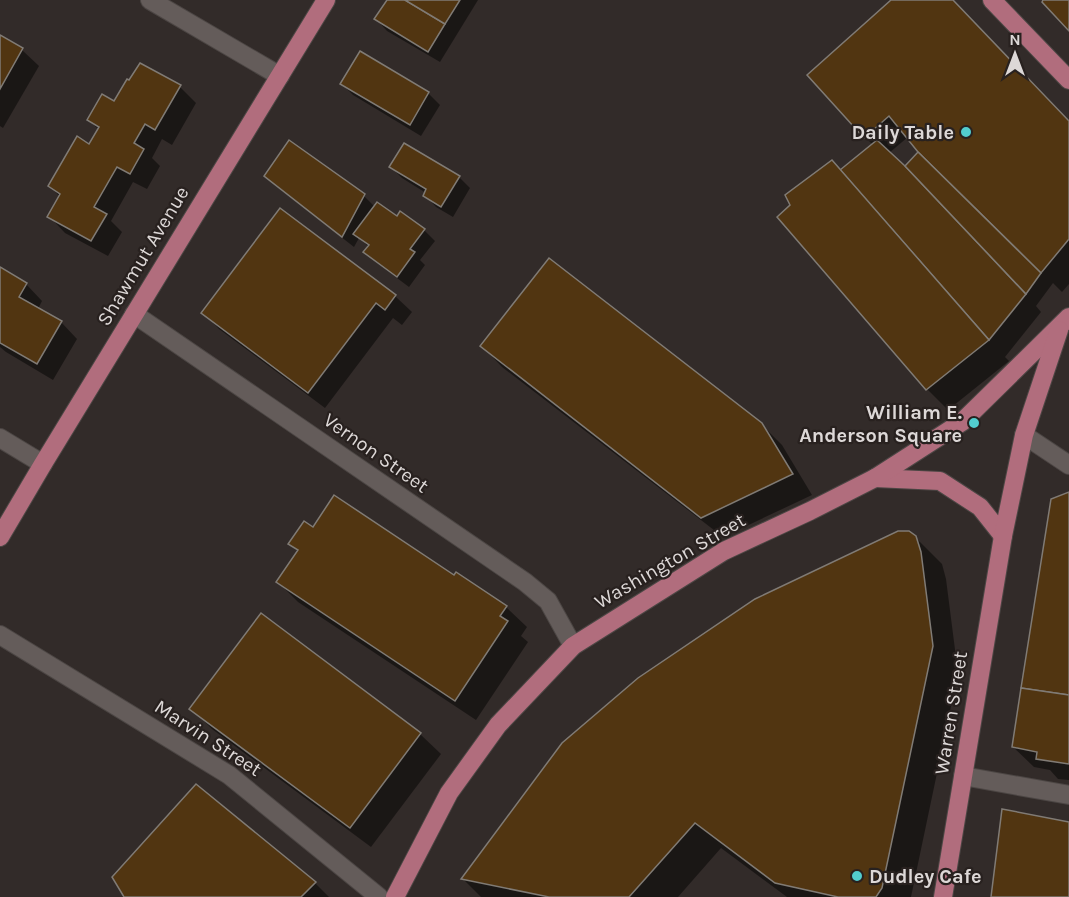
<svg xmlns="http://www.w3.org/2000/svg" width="1069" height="897" viewBox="0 0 1069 897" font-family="Karla,sans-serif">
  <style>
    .shadow { fill: #0007; fill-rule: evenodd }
    .building { fill: #513511; stroke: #807b75; stroke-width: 1.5 }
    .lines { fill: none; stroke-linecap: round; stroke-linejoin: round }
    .minor-casing { stroke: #4c4644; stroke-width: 20 }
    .major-casing { stroke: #4c4644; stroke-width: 20 }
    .minor { stroke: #645c5a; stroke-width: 18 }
    .major { stroke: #b16d7d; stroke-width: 18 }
    .poi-dot { fill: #52cdce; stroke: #28211f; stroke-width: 2 }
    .labels { text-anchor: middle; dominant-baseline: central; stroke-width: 4.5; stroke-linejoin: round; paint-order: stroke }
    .poi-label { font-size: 20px; font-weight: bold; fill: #ddd8d7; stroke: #28211f; text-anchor: end }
    .street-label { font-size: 20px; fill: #ddd8d7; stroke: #28211f }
  </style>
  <rect width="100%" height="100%" fill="#322b29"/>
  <g class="shadow">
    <polygon points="388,0 478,0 440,62 387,31 376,19"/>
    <path d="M893,0H952L1069,122V284L1062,292L1053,283L1036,306L1041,312L1005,357L1009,361L948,410L927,389L779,217L873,145L865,137ZM908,137L920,152L905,168L889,153Z"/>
    <polygon points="0,37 22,50 39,66 3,128 0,126"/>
    <polygon points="342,84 428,93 440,105 421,136 353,95"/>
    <polygon points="180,87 196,103 172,145 162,139 152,158 160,166 147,189 133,182 111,221 122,232 108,256 65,233 49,216 60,197 50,186 90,146 99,130 89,120 114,103"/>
    <polygon points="290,142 364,196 375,207 424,230 435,241 420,260 425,265 409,287 377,263 365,252 369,247 359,238 354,247 277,187 266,176"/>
    <polygon points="391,167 459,177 470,188 453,217 436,207 425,195 426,193 402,178"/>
    <polygon points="0,269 26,284 42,301 38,309 61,322 77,339 53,380 6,352 0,347"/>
    <polygon points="395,296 412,312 402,325 393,318 325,408 219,329 203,312"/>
    <polygon points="482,346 761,424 782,445 812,495 723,537 502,367"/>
    <polygon points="1069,494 1069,780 1058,779 1050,770 1034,767 1013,747"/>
    <polygon points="314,529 455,577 457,574 506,607 527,627 521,636 528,642 476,720 298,602 278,582 298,552 290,544"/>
    <polygon points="915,537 942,564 946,579 958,673 911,897 787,897 721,848 678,897 481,897 463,879"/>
    <polygon points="261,615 420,734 441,754 371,847 212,729 191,708"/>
    <polygon points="315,883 329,897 125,897"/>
  </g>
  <g class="building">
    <polygon points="387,0 405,0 445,24 428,52 374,19"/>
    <polygon points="405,0 460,0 445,24"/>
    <polygon points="891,0 953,0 1069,121 1069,239 1041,273 918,152 889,116 864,138 807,75"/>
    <polygon points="1043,0 1069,0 1069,31 1042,2"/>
    <polygon points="0,35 23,48 0,89"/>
    <polygon points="360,51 429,92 410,125 340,84"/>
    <polygon points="140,63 181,85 155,130 145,124 134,143 144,149 130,174 117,167 94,207 107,214 91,241 47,217 60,194 48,186 77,136 89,144 99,127 87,120 102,94 114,101 127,79 129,80"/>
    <polygon points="289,140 365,194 342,237 264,176"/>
    <polygon points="877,140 905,166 1026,294 989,340 840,170"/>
    <polygon points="404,143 460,176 441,207 423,196 426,189 389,167"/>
    <polygon points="918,152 1041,273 1026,294 905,166"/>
    <polygon points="832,160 989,340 926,390 777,217 790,205 785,195"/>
    <polygon points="377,202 397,216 400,211 425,229 410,249 415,252 397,277 363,252 369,245 353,234"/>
    <polygon points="280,208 396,295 385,310 376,303 308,393 201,313"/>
    <polygon points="549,258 762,423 793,474 701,518 480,346"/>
    <polygon points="0,267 27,283 19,297 62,321 37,364 0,343"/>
    <polygon points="1069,492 1069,695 1021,688 1051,499"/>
    <polygon points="334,495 454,575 456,572 507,606 500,616 508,621 455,701 276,582 298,550 288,544 304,521 313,527"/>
    <polygon points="898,531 909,531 916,536 921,552 933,646 882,888 876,897 838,897 775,883 695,823 629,897 549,897 461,879 562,743 638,678 755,599"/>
    <polygon points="261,613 421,733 350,828 189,709"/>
    <polygon points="1021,688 1069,695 1069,764 1036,759 1037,752 1012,747"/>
    <polygon points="196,784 316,882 301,897 124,897 112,877"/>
    <polygon points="1002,809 1069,822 1069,897 991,897"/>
  </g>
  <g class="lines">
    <defs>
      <g id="minor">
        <polyline points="150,0 280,76"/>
        <polyline points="134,314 525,582 548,601 573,646"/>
        <polyline points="1024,435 1069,465"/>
        <polyline points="0,438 43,464"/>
        <polyline points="0,635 229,775 379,897"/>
        <polyline points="963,776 1069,795"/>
      </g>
      <g id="major">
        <polyline points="992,0 1069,80"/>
        <polyline points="875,478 940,481 980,507 1003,536"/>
        <polyline points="0,537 43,464 326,0"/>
        <polyline points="395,897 449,793 498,725 573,646 724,551 810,511 875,478 962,422 1069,317"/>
        <polyline points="943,897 1003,536 1024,435 1059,330"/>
      </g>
    </defs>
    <use href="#minor" class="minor-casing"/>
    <use href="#major" class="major-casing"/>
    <use href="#minor" class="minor"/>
    <use href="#major" class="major"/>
  </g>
  <g class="poi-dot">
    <circle cx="966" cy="132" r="6"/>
    <circle cx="974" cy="423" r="6"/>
    <circle cx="857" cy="876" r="6"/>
  </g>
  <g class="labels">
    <g class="poi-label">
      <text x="954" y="132">Daily Table</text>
      <text x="962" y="412">William E.<tspan x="962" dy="23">Anderson Square</tspan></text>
      <text x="869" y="876" text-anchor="start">Dudley Cafe</text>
    </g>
    <g class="street-label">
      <text transform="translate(143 256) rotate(-59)">Shawmut Avenue</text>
      <text transform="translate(376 453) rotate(35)">Vernon Street</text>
      <text transform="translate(670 561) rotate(-30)">Washington Street</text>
      <text transform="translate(951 713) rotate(-81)">Warren Street</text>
      <text transform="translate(208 738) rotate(33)">Marvin Street</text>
    </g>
  </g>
  <g transform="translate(1015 54)" stroke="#28211f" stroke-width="4.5" paint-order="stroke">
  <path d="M0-4.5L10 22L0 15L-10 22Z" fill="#ddd8d7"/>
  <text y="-9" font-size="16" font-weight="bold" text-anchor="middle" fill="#ddd8d7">N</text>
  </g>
</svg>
